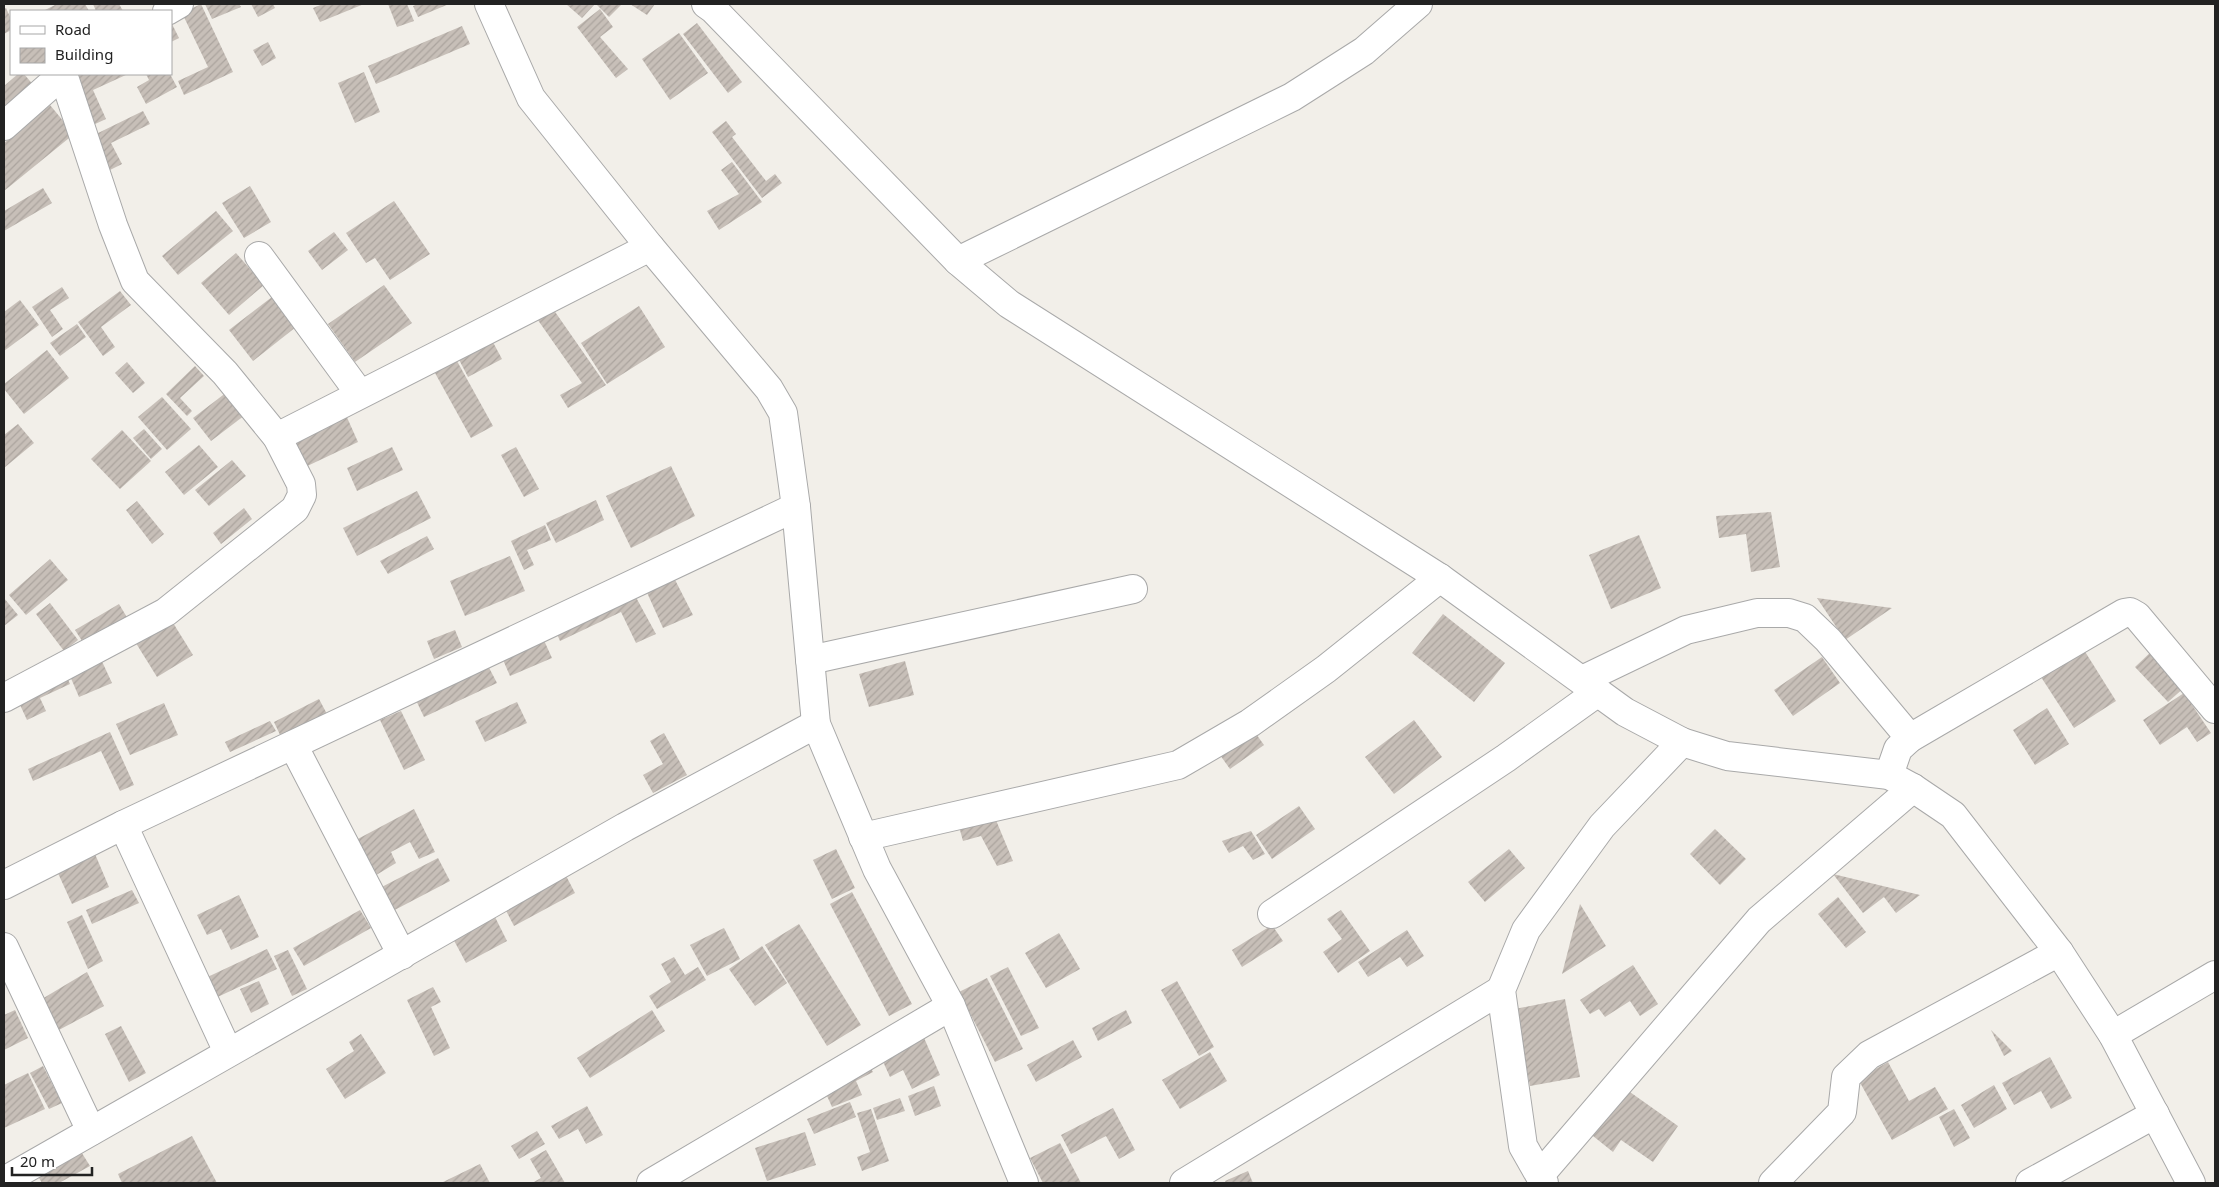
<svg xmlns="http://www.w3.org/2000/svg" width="2219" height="1187" viewBox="0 0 2219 1187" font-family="'Noto Sans',sans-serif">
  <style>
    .building { fill: url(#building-hatch) }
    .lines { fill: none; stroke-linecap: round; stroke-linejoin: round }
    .minor-casing { stroke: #a9a9a9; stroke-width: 30 }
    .minor { stroke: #fff; stroke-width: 28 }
  </style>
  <defs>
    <pattern id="building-hatch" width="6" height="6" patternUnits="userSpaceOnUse" patternTransform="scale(1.25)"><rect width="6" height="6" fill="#c7bfb8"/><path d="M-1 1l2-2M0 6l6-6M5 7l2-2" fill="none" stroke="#aba49e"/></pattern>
  </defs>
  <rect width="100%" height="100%" fill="#f2efe9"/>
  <g class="building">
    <polygon points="57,4 85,4 89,11 43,11"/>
    <polygon points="93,4 119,4 123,11 96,11"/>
    <polygon points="201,4 233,72 184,95 178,81 208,67 182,13"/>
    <polygon points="205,4 239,4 241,7 212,19"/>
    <polygon points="251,4 273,4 275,8 258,17"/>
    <polygon points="323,4 364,4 320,22 313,8"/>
    <polygon points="388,4 407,4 414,21 397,27"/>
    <polygon points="419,4 449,4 418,17 413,6"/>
    <polygon points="566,4 595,4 582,18"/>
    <polygon points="596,4 622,4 609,17"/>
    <polygon points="630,4 655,4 647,15"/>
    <polygon points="6,8 11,19 11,30 4,34 4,9"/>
    <polygon points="600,9 613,27 600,37 628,69 616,78 577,27"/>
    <polygon points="171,22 179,38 171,42"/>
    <polygon points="697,23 742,82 728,93 683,34"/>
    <polygon points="462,26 470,44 376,84 368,66"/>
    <polygon points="679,33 708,73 670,100 642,59"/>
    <polygon points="268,42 276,58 262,66 253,50"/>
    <polygon points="364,72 380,112 355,123 338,83"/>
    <polygon points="18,74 24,74 35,87 4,113 4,86"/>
    <polygon points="82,74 128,74 93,90 106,119 93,125 71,79"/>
    <polygon points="146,74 170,74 177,87 146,104 137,87 149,80"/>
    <polygon points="50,105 74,134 4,191 4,143"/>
    <polygon points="143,111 150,124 111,143 122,164 108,171 90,137"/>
    <polygon points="726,121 736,134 732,137 766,181 775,174 782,183 762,198 712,132"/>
    <polygon points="732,162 762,202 719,230 707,211 739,194 721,170"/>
    <polygon points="250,186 271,222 244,238 222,203"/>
    <polygon points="43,188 52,203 4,231 4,211"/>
    <polygon points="394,201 430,254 390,280 375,258 366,263 346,233"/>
    <polygon points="216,211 233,231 178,275 162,256"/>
    <polygon points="334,232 348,250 322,270 308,251"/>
    <polygon points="236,253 264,285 229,315 201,283"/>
    <polygon points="384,285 412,323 355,362 328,324"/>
    <polygon points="62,287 69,298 50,310 63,329 52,337 32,307"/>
    <polygon points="120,291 131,305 101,327 115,347 103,356 78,322"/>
    <polygon points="272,297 296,327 253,361 229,330"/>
    <polygon points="20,300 39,325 4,351 4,312"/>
    <polygon points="551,306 606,385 568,408 560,395 582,383 535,316"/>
    <polygon points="639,306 665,347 607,384 581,343"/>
    <polygon points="77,324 86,337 60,356 50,343"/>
    <polygon points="488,333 502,359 468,377 454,350"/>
    <polygon points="47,350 69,378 24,414 4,389 4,384"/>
    <polygon points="452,352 493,426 471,438 430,364"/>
    <polygon points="127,362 145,383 133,393 115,373"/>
    <polygon points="195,366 204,376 180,398 192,411 187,416 166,394"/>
    <polygon points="227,392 245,415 211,441 193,418"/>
    <polygon points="162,397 191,429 167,450 138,417"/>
    <polygon points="345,413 358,442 301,469 287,440"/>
    <polygon points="18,424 34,443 4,468 4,435"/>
    <polygon points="144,429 162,449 151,459 133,438"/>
    <polygon points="122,430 151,461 120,489 91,459"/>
    <polygon points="199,445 218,467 184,495 165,472"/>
    <polygon points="392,447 403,470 357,491 347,468"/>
    <polygon points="516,447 539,489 524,497 501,455"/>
    <polygon points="232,460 246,476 209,506 195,490"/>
    <polygon points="671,466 695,516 631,548 606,496"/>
    <polygon points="417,491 431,518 357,556 343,528"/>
    <polygon points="596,500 604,520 556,543 546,523"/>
    <polygon points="137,501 164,534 152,544 126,510"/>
    <polygon points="244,508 252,519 221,544 213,533"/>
    <polygon points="1771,512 1780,567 1751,572 1746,534 1719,538 1716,516"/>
    <polygon points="545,525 551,540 527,550 534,565 524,570 511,541"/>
    <polygon points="1639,535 1661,588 1611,609 1589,555"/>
    <polygon points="427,536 434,549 388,574 380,561"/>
    <polygon points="510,556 525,591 465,616 450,581"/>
    <polygon points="50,559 68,580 26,615 9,595"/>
    <polygon points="671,572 693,615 663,628 644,586"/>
    <polygon points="632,590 656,634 636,643 621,612 560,641 554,627"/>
    <polygon points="4,598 18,615 4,626"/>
    <polygon points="1817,598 1892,608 1845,640"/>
    <polygon points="50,603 78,640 64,651 36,614"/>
    <polygon points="119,604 128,619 84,644 75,630"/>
    <polygon points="1443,614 1505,663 1474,702 1412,653"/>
    <polygon points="170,618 193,655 157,677 134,640"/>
    <polygon points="455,630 462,647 434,659 427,641"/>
    <polygon points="542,636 552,658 510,676 500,653"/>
    <polygon points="2084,650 2116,701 2074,728 2041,677"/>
    <polygon points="2153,650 2186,686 2168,702 2135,667"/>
    <polygon points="99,655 112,683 79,697 67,669"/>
    <polygon points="1822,657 1840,683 1793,716 1774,690"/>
    <polygon points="485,660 497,683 424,717 413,694"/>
    <polygon points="905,661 914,695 869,707 859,674"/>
    <polygon points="64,671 70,684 40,698 46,711 27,720 15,694"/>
    <polygon points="2184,693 2211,733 2197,742 2187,727 2160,745 2143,720"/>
    <polygon points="319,699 327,714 281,737 274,722"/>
    <polygon points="517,702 527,723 485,742 475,721"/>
    <polygon points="164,703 178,735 130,755 116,724"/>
    <polygon points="2047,708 2069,744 2035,765 2013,730"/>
    <polygon points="401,711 425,760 404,770 380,720"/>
    <polygon points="1414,720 1442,757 1394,794 1365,757"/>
    <polygon points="270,721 276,731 230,752 225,742"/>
    <polygon points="1254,731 1264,745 1230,769 1220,755"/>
    <polygon points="110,732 134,785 120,791 101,751 33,781 28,769"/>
    <polygon points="664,733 687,775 653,793 643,775 663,764 650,741"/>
    <polygon points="1299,806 1315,829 1272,859 1256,835"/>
    <polygon points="414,809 435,852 419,859 410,842 391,852 396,863 373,877 354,841"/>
    <polygon points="993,813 1013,861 997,866 981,836 963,841 958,823"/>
    <polygon points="1715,829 1746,859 1720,885 1690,854"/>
    <polygon points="1251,831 1265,854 1253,860 1243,846 1229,853 1222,841"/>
    <polygon points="836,849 855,888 832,899 813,860"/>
    <polygon points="1509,849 1525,868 1485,902 1468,882"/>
    <polygon points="95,854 109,887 72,904 57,871"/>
    <polygon points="438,858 450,881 387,914 374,891"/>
    <polygon points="563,870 575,893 514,926 502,903"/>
    <polygon points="1833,874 1920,895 1896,913 1884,897 1863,913"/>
    <polygon points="132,890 139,903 92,924 86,910"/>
    <polygon points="852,892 912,1004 889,1016 830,904"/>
    <polygon points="239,895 259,937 231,950 221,929 207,935 197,915"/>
    <polygon points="1838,897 1866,932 1846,948 1818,914"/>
    <polygon points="1580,904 1606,946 1562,974"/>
    <polygon points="360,910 371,928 304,966 293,948"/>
    <polygon points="1341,910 1370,951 1338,973 1323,952 1342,939 1327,919"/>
    <polygon points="492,911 507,941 466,963 450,933"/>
    <polygon points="82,915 103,961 88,969 67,922"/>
    <polygon points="799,924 861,1025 827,1046 765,945"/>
    <polygon points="1272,925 1283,941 1242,967 1232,950"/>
    <polygon points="724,928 740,959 707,976 690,945"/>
    <polygon points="1407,930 1424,956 1407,967 1400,957 1368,977 1358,962"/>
    <polygon points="1059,933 1080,969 1046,988 1025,953"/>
    <polygon points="762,946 787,983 755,1006 729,969"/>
    <polygon points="267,949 277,969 209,1001 199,981"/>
    <polygon points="288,950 307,989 292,996 274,956"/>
    <polygon points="674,957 685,975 698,967 706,980 657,1009 649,996 671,982 661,964"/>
    <polygon points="1633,965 1658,1004 1640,1016 1630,1001 1605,1017 1599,1009 1590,1014 1580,1000"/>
    <polygon points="1008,967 1039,1028 1021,1036 990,976"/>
    <polygon points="87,972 104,1006 57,1031 42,999"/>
    <polygon points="987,978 1023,1049 995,1062 959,992"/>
    <polygon points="259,981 269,1004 251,1013 240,989"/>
    <polygon points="1177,981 1214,1047 1199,1056 1161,990"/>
    <polygon points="433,987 441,1002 431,1007 450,1048 434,1056 407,1000"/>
    <polygon points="1565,999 1580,1077 1530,1086 1515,1009"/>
    <polygon points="15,1010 28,1038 4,1050 4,1015"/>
    <polygon points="652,1010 665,1031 590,1078 577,1058"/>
    <polygon points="1126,1010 1132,1023 1098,1041 1092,1028"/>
    <polygon points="121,1026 146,1073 129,1082 105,1034"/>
    <polygon points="1991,1030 2012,1051 2004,1056"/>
    <polygon points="922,1033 940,1075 912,1089 903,1070 890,1077 880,1055"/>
    <polygon points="361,1034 386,1073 345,1099 326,1069 354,1051 349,1042"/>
    <polygon points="1073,1040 1082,1057 1036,1082 1027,1065"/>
    <polygon points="1210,1052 1227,1081 1180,1109 1162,1080"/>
    <polygon points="2050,1057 2072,1098 2051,1109 2041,1091 2014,1105 2002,1083"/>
    <polygon points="867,1062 873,1072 856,1081 862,1095 832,1107 823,1087"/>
    <polygon points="1888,1062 1909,1101 1935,1087 1948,1109 1892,1140 1858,1079"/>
    <polygon points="43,1066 62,1103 49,1109 30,1073"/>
    <polygon points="28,1073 45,1109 4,1128 4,1085"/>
    <polygon points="1620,1085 1678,1126 1653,1162 1621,1140 1613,1152 1588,1132"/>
    <polygon points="1994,1085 2007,1109 1974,1128 1961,1105"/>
    <polygon points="934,1086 941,1106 915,1116 908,1096"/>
    <polygon points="900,1098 905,1111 877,1120 873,1108"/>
    <polygon points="850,1102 856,1117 814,1134 807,1119"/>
    <polygon points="587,1106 603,1135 586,1144 578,1129 559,1139 551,1126"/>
    <polygon points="1113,1108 1135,1150 1119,1159 1106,1136 1071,1154 1061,1135"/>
    <polygon points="871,1109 889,1161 862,1171 857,1157 870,1152 857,1113"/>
    <polygon points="1954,1109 1970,1138 1954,1147 1939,1117"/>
    <polygon points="537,1131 545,1144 519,1159 511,1146"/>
    <polygon points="805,1132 816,1165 767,1181 755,1148"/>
    <polygon points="192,1136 217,1183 122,1183 118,1174"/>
    <polygon points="1060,1143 1081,1183 1043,1183 1030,1158"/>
    <polygon points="80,1150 90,1166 59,1183 42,1183 36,1173"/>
    <polygon points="546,1150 565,1183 532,1183 541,1178 530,1159"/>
    <polygon points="480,1164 490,1183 441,1183"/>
    <polygon points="1248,1171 1253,1183 1226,1183 1225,1181"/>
  </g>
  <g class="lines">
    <defs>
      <g id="minor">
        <polyline points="489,4 531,98 650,247 769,389 783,413 796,507 816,724 877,869 951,1006 1024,1183"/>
        <polyline points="706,4 713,9 958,261 1009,304 1440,578 1625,712 1682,742 1727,756 1889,775 1913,788 1953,815 2059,952 2113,1035 2191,1183"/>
        <polyline points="167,11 179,4"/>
        <polyline points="4,126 63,74"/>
        <polyline points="259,256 360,394"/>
        <polyline points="958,261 1292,97 1364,51 1418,4"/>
        <polyline points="277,437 650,247"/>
        <polyline points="810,660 1133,589"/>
        <polyline points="1582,680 1686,630 1757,613 1789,613 1805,618 1828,640 1910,738"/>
        <polyline points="4,698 166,612 295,509 302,495 301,484 277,437 225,373 135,281 113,225 63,74"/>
        <polyline points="293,745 402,955"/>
        <polyline points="1889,775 1898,749 1910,738 2124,613 2130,612 2137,616 2215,709"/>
        <polyline points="123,825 228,1052"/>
        <polyline points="863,837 1178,765 1250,723 1326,669 1440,578"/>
        <polyline points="4,885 123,825 796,507"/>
        <polyline points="1272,914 1506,758 1598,692"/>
        <polyline points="4,947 91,1131"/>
        <polyline points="2113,1035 2215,975"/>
        <polyline points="1540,1175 1759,920 1913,788"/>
        <polyline points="4,1181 625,827 816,724"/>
        <polyline points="651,1183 951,1006"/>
        <polyline points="1184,1183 1501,990"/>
        <polyline points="1544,1183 1523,1146 1501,990 1526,930 1602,826 1682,742"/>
        <polyline points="1773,1183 1842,1112 1846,1077 1869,1055 2059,952"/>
        <polyline points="2030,1183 2155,1114"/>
      </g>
    </defs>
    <use href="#minor" class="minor-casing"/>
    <use href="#minor" class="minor"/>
  </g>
  <rect width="2219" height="1187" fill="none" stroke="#222222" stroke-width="10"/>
  <rect x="10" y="10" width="162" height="65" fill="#ffffff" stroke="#a7a7a7"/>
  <rect x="20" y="26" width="25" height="8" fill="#ffffff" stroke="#a7a7a7"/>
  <text x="55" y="35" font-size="15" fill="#222222">Road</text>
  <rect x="20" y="48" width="25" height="15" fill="url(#building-hatch)" stroke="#a7a7a7"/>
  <text x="55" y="60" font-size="15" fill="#222222">Building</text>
  <path d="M12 1167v8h80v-8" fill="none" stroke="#222222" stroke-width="2.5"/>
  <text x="20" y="1167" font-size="15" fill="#222222" stroke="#ffffff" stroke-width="4" paint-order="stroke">20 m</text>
</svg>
